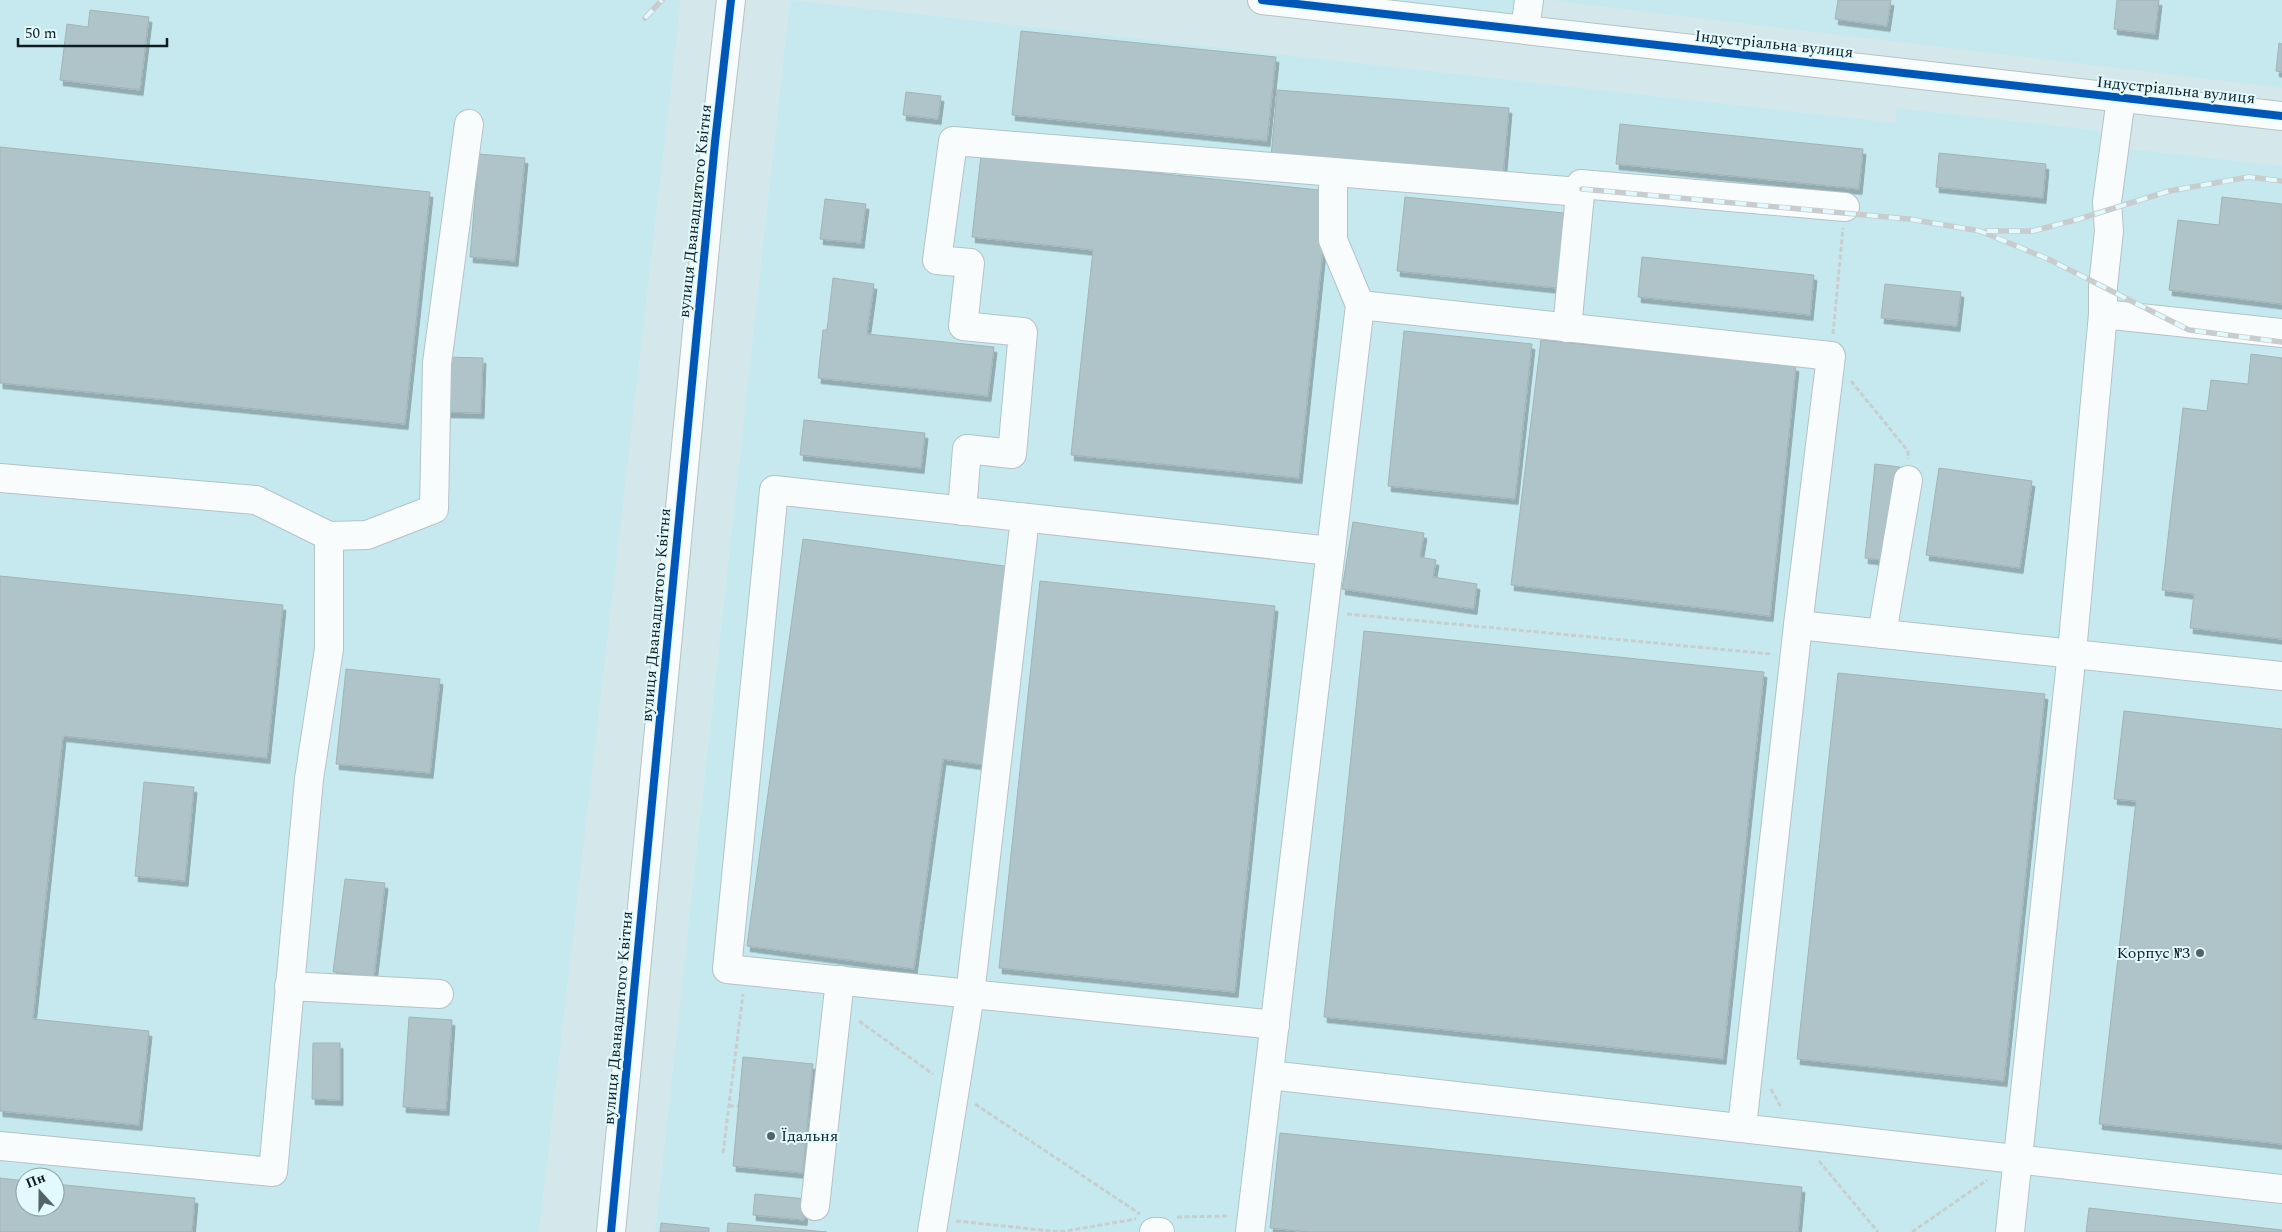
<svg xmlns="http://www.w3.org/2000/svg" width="2282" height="1232" viewBox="0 0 2282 1232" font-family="Spectral,serif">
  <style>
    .built { fill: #c6e9f0; fill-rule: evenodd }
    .building { fill: #aec4c8; stroke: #a3b3b6; filter: url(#shadow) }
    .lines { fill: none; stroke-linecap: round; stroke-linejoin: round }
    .minor-casing { stroke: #b3c3c6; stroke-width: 30 }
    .path { stroke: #c8ced0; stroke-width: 3; stroke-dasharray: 5 2.5; stroke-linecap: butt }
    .minor { stroke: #f9fcfc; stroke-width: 28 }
    .rail-casing { stroke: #c7cdce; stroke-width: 5.5 }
    .rail { stroke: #e2f9fe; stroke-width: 4; stroke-dasharray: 11; stroke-linecap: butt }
    .cycleway-casing { stroke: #e2f9fe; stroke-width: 11 }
    .cycleway { stroke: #0057b8; stroke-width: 8 }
    .poi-dot { fill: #536467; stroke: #e2f9fe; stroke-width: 2 }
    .labels { text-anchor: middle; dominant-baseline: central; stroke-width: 4; stroke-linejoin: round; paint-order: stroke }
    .street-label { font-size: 16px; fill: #0e1d20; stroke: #e2f9fe }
    .poi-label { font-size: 16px; fill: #0e1d20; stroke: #e2f9fe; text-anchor: end }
  </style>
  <defs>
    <filter id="shadow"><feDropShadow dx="3" dy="5.5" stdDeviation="0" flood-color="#0004"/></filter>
  </defs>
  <rect width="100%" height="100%" fill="#d4e8ec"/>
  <g class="built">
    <path d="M0,0H681L539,1232H0ZM25,1177H55V1207H25Z"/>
    <polygon points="790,0 1896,123 1896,108 2094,130 2129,149 2282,166 2282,1232 655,1232"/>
    <polygon points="1262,0 1529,0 1525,30"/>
    <polygon points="2282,0 2282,88 1555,1 1555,0"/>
  </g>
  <g class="building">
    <polygon points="1838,0 1891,0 1887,26 1835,19"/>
    <polygon points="2117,0 2159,0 2155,34 2114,29"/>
    <polygon points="90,10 149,17 140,90 60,80 67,24 88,27"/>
    <polygon points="1021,31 1276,57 1267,141 1012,115"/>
    <polygon points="2279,43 2282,44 2282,72 2276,71"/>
    <polygon points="1277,90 1509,108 1503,176 1271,157"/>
    <polygon points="906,92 941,96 938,119 903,115"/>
    <polygon points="1620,124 1863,149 1859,189 1616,164"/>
    <polygon points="0,147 430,192 405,424 0,383"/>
    <polygon points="1939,153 2046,164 2043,198 1936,187"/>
    <polygon points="479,154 525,158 515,261 470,257"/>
    <polygon points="981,155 1329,191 1299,478 1071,455 1093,250 972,237"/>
    <polygon points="1405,197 1564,213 1557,288 1397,271"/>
    <polygon points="2222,197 2282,204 2282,304 2169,290 2178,220 2219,225"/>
    <polygon points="825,199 866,204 861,243 820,239"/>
    <polygon points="1642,257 1814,275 1810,315 1638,297"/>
    <polygon points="833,278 874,284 867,334 994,347 988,396 818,378 823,330 827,330"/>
    <polygon points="1885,284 1961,292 1957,326 1881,318"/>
    <polygon points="1404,331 1532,344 1515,499 1388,486"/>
    <polygon points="1541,340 1796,366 1770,616 1511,585"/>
    <polygon points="2251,354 2282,358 2282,639 2190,628 2194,594 2162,590 2183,408 2207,411 2211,380 2248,384"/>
    <polygon points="446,357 483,358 481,413 444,412"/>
    <polygon points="804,420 925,433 921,468 800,455"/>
    <polygon points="1875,464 1900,467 1890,561 1865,558"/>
    <polygon points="1939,468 2032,481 2020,568 1926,555"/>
    <polygon points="1353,522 1424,533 1420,557 1436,560 1433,577 1477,584 1474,609 1342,589"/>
    <polygon points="803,539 1012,567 985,765 943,759 914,969 747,946"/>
    <polygon points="0,576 283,605 267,758 63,736 33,1019 149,1031 139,1125 0,1111"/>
    <polygon points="1040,581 1275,606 1235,992 999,968"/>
    <polygon points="1364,631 1764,672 1723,1059 1324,1017"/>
    <polygon points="346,669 440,679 430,773 336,764"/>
    <polygon points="1838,673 2045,694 2004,1081 1797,1059"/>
    <polygon points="2124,711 2282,729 2282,1144 2099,1124 2136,801 2114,799"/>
    <polygon points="144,782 194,787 185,881 135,876"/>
    <polygon points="345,879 385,883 374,977 333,972"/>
    <polygon points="409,1017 452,1020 446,1110 403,1107"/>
    <polygon points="313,1043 340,1043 340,1100 312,1099"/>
    <polygon points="743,1057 813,1064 803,1173 733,1166"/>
    <polygon points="1280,1133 1802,1187 1798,1232 1310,1232 1270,1228"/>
    <polygon points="0,1178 25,1181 25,1207 55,1207 55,1184 195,1198 192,1232 0,1232"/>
    <polygon points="755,1194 806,1199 804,1220 753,1215"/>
    <polygon points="2089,1208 2282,1230 2282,1232 2086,1232"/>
    <polygon points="661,1223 709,1228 709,1232 660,1232"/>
    <polygon points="728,1223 827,1232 727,1232"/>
  </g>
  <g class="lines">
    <defs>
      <g id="minor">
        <polyline points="1262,0 2282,116"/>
        <polyline points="1525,30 1529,0"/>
        <polyline points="1333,172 1333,240 1360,305"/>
        <polyline points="2103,314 2103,286 2109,231 2107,202 2121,98"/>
        <polyline points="1567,328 1581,184 1845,207"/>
        <polyline points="0,478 256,500 329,536 367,535 434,509 437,363 469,124"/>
        <polyline points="962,511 967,449 1012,454 1023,332 963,326 970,263 937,260 953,141 1580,192"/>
        <polyline points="1882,634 1908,480"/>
        <polyline points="289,986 439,994"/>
        <polyline points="1275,1025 727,969 774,490 1331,551"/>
        <polyline points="1269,1075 2282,1189"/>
        <polyline points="1742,1127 1798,625"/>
        <polyline points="0,1146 273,1172 309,779 329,649 329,536"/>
        <polyline points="815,1206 840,980"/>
        <polyline points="611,1232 715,142 731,0"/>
        <polyline points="932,1232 970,995 1025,518"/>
        <polyline points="1154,1232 1160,1232"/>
        <polyline points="1250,1232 1360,305 1831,356 1798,625 2282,676"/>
        <polyline points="2010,1232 2072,652 2103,314 2282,333"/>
      </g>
    </defs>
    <use href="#minor" class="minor-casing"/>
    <g class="path">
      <polyline points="1833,334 1843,228"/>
      <polyline points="1851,381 1908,451 1908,459"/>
      <polyline points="1347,614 1771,654"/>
      <polyline points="859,1021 933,1074"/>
      <polyline points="1771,1089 1782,1109"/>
      <polyline points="975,1104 1140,1214"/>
      <polyline points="729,1106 738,1106"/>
      <polyline points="723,1153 743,994"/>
      <polyline points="1819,1161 1878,1232"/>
      <polyline points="1177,1217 1228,1216"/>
      <polyline points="956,1221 1060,1232 1136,1219"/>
      <polyline points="1912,1232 1987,1180"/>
    </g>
    <use href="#minor" class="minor"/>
    <defs>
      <g id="rail">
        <polyline points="645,18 662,0"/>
        <polyline points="1582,189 1909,219 1980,231 2048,259 2189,330 2282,342"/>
        <polyline points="1987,231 2033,231 2079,219 2169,191 2249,177 2282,181"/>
      </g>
    </defs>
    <use href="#rail" class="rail-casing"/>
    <use href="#rail" class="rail"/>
    <defs>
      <g id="cycleway">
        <polyline points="1262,0 2282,116"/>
        <polyline points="611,1232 715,142 731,0"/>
      </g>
    </defs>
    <use href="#cycleway" class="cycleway-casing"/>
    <use href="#cycleway" class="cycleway"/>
  </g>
  <g class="poi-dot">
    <circle cx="2200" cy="953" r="5"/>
    <circle cx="771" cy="1136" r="5"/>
  </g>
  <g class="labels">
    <g class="street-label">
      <text transform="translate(1774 44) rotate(6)">Індустріальна вулиця</text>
      <text transform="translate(2176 90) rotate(6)">Індустріальна вулиця</text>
      <text transform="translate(695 211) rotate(-84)">вулиця Дванадцятого Квітня</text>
      <text transform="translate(656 615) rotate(-85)">вулиця Дванадцятого Квітня</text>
      <text transform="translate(618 1018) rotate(-85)">вулиця Дванадцятого Квітня</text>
    </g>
    <g class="poi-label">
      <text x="2190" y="953">Корпус №3</text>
      <text x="781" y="1136" text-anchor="start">Їдальня</text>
    </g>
  </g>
  <g transform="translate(40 1192) rotate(339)"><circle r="24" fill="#e2f9fe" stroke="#8da1a5"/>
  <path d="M0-4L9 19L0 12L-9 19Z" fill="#536467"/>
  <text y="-8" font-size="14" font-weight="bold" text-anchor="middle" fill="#0e1d20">Пн</text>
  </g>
  <path d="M18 38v8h149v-8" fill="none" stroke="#0e1d20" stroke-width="2.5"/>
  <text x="25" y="38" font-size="15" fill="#0e1d20" stroke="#e2f9fe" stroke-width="4" paint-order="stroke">50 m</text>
</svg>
